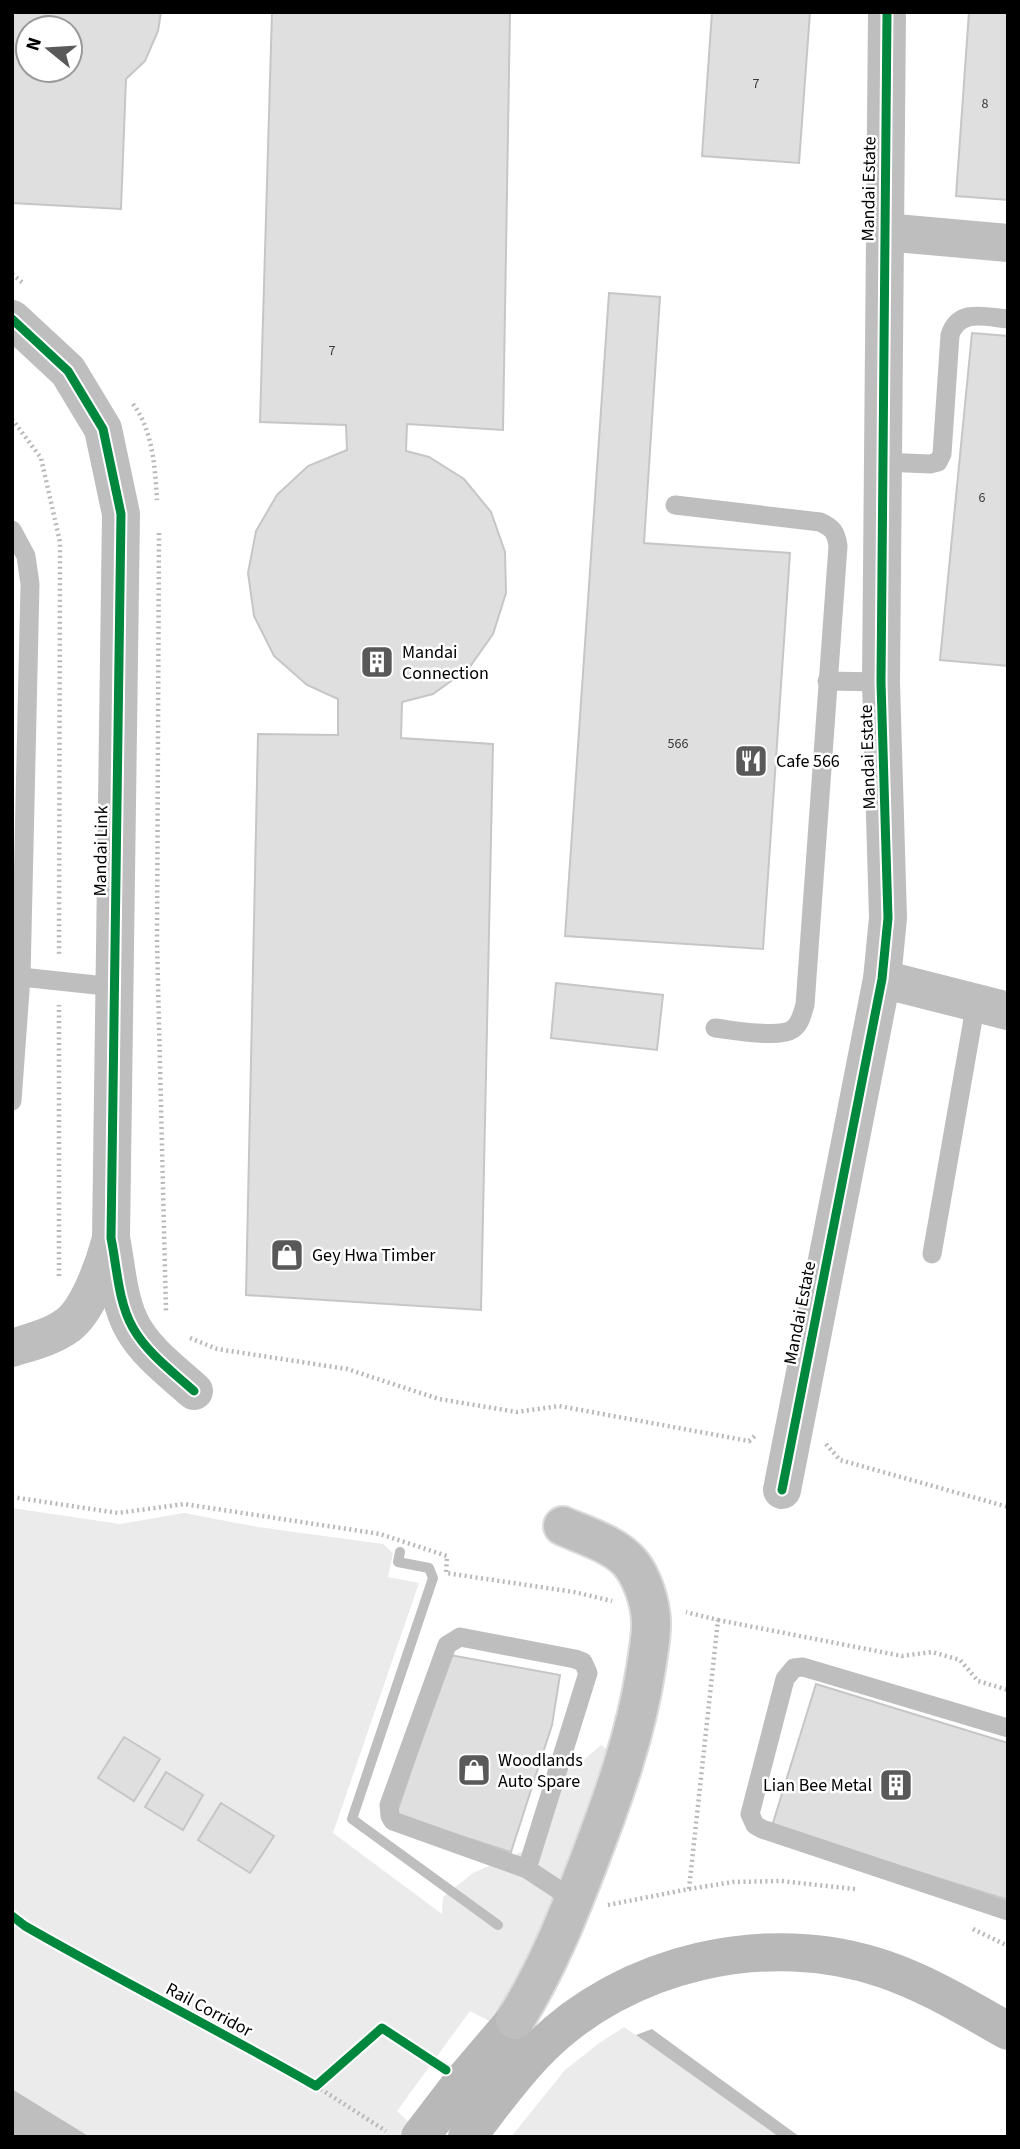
<svg xmlns="http://www.w3.org/2000/svg" width="1020" height="2149" viewBox="0 0 1020 2149" font-family="'Source Sans 3',sans-serif">
  <style>
    .green { fill: #ebebeb; fill-rule: evenodd }
    .water { fill: #bebebe }
    .lines { fill: none; stroke-linecap: round; stroke-linejoin: round }
    .stream { stroke: #bebebe; stroke-width: 10 }
    .building { fill: #dfdfdf; stroke: #c6c6c6; stroke-width: 2; fill-rule: evenodd }
    .primary-casing { stroke: #dbdbdb; stroke-width: 42 }
    .path { stroke: #b9b9b9; stroke-width: 4.5; stroke-dasharray: 2 3.5; stroke-linecap: butt }
    .lane { stroke: #bebebe; stroke-width: 19 }
    .street { stroke: #bebebe; stroke-width: 38 }
    .secondary { stroke: #b8b8b8; stroke-width: 38 }
    .primary { stroke: #bebebe; stroke-width: 38 }
    .cycleway-casing { stroke: #fff; stroke-width: 13 }
    .cycleway { stroke: #00873e; stroke-width: 9 }
    .labels { text-anchor: middle; dominant-baseline: central; stroke-width: 5; stroke-linejoin: round; paint-order: stroke }
    .number-label { font-size: 14px; fill: #383838 }
    .street-label { font-size: 18px; fill: #000; stroke: #fff }
    .poi-label { font-size: 18px; fill: #000; stroke: #fff; text-anchor: start }
  </style>
  <rect width="100%" height="100%" fill="#fff"/>
  <g class="green">
    <path d="M12,1508L120,1524L184,1513L258,1527L383,1544L393,1553L388,1577L419,1583L333,1833L442,1914L443,1897L473,1873L526,1850L549,1778L577,1766L601,1745L613,1753L556,1910L493,2023L470,2011L397,2111L414,2127L406,2137H90L12,2089ZM123,1737L160,1759L99,1778ZM166,1773L203,1795L183,1829L145,1807ZM221,1803L274,1836L250,1873L198,1840Z"/>
    <polygon points="624,2027 636,2035 779,2137 511,2137 565,2070 598,2044"/>
  </g>
  <g class="water">
    <polygon points="652,2029 800,2137 779,2137 636,2035"/>
    <polygon points="12,2089 90,2137 12,2137"/>
  </g>
  <g class="lines">
    <polyline class="stream" points="400,1552 398,1562 429,1568 433,1578 352,1819 498,1925"/>
  </g>
  <g class="building">
    <path d="M12,12H161L158,31L145,61L126,79L121,209L12,203ZM28,28H70V70H28Z"/>
    <polygon points="272,12 510,12 503,430 407,424 406,451 429,457 464,479 491,512 505,552 506,593 493,634 469,668 433,694 402,702 401,738 493,744 481,1310 246,1295 258,734 338,735 338,699 307,685 274,656 254,616 248,573 256,531 277,495 308,466 347,450 346,425 260,422"/>
    <polygon points="712,12 810,12 799,163 702,156"/>
    <polygon points="969,12 1008,12 1008,200 956,196"/>
    <polygon points="609,293 660,297 644,543 790,553 763,949 565,936"/>
    <polygon points="972,333 1008,336 1008,666 940,660"/>
    <polygon points="556,983 663,995 657,1050 551,1038"/>
    <polygon points="450,1655 560,1675 552,1725 511,1852 396,1815"/>
    <polygon points="816,1684 1008,1743 1008,1900 772,1826"/>
    <polygon points="124,1737 160,1759 134,1801 98,1778"/>
    <polygon points="166,1772 203,1795 183,1830 145,1807"/>
    <polygon points="221,1803 274,1836 250,1873 198,1840"/>
  </g>
  <g class="lines">
    <defs>
      <path id="primary" d="M515,2020C546,1971 568,1916 589,1861C613,1798 636,1735 646,1668C648,1653 652,1635 651,1620C650,1602 643,1580 632,1565C617,1545 585,1536 563,1526"/>
    </defs>
    <use href="#primary" class="primary-casing"/>
    <g class="path">
      <polyline points="12,274 24,284"/>
      <path d="M133,404C153,431 155,467 157,500"/>
      <polyline points="12,419 41,458 60,542 59,954"/>
      <polyline points="159,533 157,942 166,1311"/>
      <polyline points="59,1276 59,1005"/>
      <polyline points="190,1338 217,1349 347,1369 439,1399 517,1412 559,1406 749,1441 757,1434"/>
      <polyline points="826,1444 840,1460 1008,1507"/>
      <polyline points="12,1497 118,1513 184,1504 380,1534 447,1556 446,1573 574,1592 612,1601"/>
      <polyline points="718,1620 902,1656 932,1652 960,1660 978,1681 1008,1690"/>
      <polyline points="689,1889 733,1882 781,1881 855,1889"/>
      <polyline points="608,1905 689,1889 718,1620 686,1612"/>
      <polyline points="973,1929 1008,1946"/>
      <polyline points="316,2086 386,2131"/>
    </g>
    <g class="lane">
      <path d="M882,462L930,464L938,462L942,454L950,335C959,308 985,317 1008,319"/>
      <path d="M675,505L820,522C833,528 836,532 838,546L805,1005C802,1014 801,1023 793,1029C779,1039 733,1030 715,1028"/>
      <polyline points="12,530 26,556 30,584 21,977 12,1101"/>
      <polyline points="827,681 881,682"/>
      <polyline points="21,977 115,987"/>
      <polyline points="932,1254 976,1002"/>
      <polyline points="1008,1728 803,1667 794,1668 785,1679 750,1814 755,1825 762,1829 1008,1911"/>
      <polyline points="527,1869 588,1673 583,1662 575,1659 460,1637 447,1645 389,1805 390,1816 393,1821 527,1869 574,1900"/>
    </g>
    <g class="street">
      <polyline points="884,232 1008,243"/>
      <path d="M12,319L68,371L103,429L121,514L111,1238C117,1267 118,1302 133,1328C147,1353 173,1372 194,1391"/>
      <polyline points="882,979 1008,1011"/>
      <path d="M12,1348C31,1342 52,1337 68,1325C88,1310 104,1265 110,1242"/>
      <polyline points="782,1490 882,979 888,918 881,682 887,12"/>
    </g>
    <g class="secondary">
      <polyline points="420,2137 462,2082 515,2020"/>
      <path d="M467,2137C490,2108 512,2076 538,2050C624,1962 768,1929 884,1969C928,1984 967,2008 1008,2031"/>
    </g>
    <use href="#primary" class="primary"/>
    <defs>
      <g id="cycleway">
        <path d="M12,319L68,371L103,429L121,514L111,1238C117,1267 118,1302 133,1328C147,1353 173,1372 194,1391"/>
        <polyline points="782,1490 882,979 888,918 881,682 887,12"/>
        <path d="M12,1916L25,1926C121,1981 220,2031 316,2086L382,2028L446,2070"/>
      </g>
    </defs>
    <use href="#cycleway" class="cycleway-casing"/>
    <use href="#cycleway" class="cycleway"/>
  </g>
  <defs>
    <symbol id="building-square" viewBox="-11 -11 22 22"><rect x="-9" y="-9" width="18" height="18" rx="4" fill="#595959" stroke="#fff"/><path d="M-4-6H4V6H1V3H-1V6H-4ZM-2.5-4.3h1.7v1.8h-1.7ZM.8-4.3h1.7v1.8H.8ZM-2.5-1h1.7V.8h-1.7ZM.8-1h1.7V.8H.8Z" fill="#fff"/></symbol>
    <symbol id="restaurant-square" viewBox="-11 -11 22 22"><rect x="-9" y="-9" width="18" height="18" rx="4" fill="#595959" stroke="#fff"/><path d="M-5-6h1v4h1v-4h1v4h1v-4h1v5L-1.5 .5V6h-2V.5L-5-1ZM5-6V6H3V1.5H1.5Q1.5-4 5-6Z" fill="#fff"/></symbol>
    <symbol id="shop-square" viewBox="-11 -11 22 22"><rect x="-9" y="-9" width="18" height="18" rx="4" fill="#595959" stroke="#fff"/><path d="M-5-2.5h2.3a2.7 3.5 0 0 1 5.4 0H5L5.5 6h-11ZM-1.5-2.5h3a1.5 2.3 0 0 0-3 0Z" fill="#fff"/></symbol>
  </defs>
  <g fill-rule="evenodd">
    <use href="#building-square" x="358" y="643" width="38" height="38"/>
    <use href="#restaurant-square" x="732" y="742" width="38" height="38"/>
    <use href="#shop-square" x="268" y="1236" width="38" height="38"/>
    <use href="#shop-square" x="455" y="1751" width="38" height="38"/>
    <use href="#building-square" x="877" y="1766" width="38" height="38"/>
  </g>
  <g class="labels">
    <g class="number-label">
      <text x="756" y="84">7</text>
      <text x="985" y="104">8</text>
      <text x="332" y="351">7</text>
      <text x="982" y="498">6</text>
      <text x="678" y="744">566</text>
    </g>
    <g class="street-label">
      <text transform="translate(869 189) rotate(-89)">Mandai Estate</text>
      <text transform="translate(868 757) rotate(-92)">Mandai Estate</text>
      <text transform="translate(101 851) rotate(-89)">Mandai Link</text>
      <text transform="translate(800 1313) rotate(-79)">Mandai Estate</text>
      <text transform="translate(209 2010) rotate(28)">Rail Corridor</text>
    </g>
    <g class="poi-label">
      <text x="402" y="652">Mandai<tspan x="402" dy="21">Connection</tspan></text>
      <text x="776" y="761">Cafe 566</text>
      <text x="312" y="1255">Gey Hwa Timber</text>
      <text x="498" y="1760">Woodlands<tspan x="498" dy="21">Auto Spare</tspan></text>
      <text x="872" y="1785" text-anchor="end">Lian Bee Metal</text>
    </g>
  </g>
  <rect width="1020" height="2149" fill="none" stroke="#000000" stroke-width="28"/>
  <g transform="translate(49 49) rotate(288)"><circle r="33" fill="#ffffff" stroke="#999999" stroke-width="2"/>
  <path d="M0-5L12 26L0 18L-12 26Z" fill="#595959"/>
  <text y="-10" font-size="19" font-weight="bold" text-anchor="middle" fill="#000000">N</text>
  </g>
</svg>
